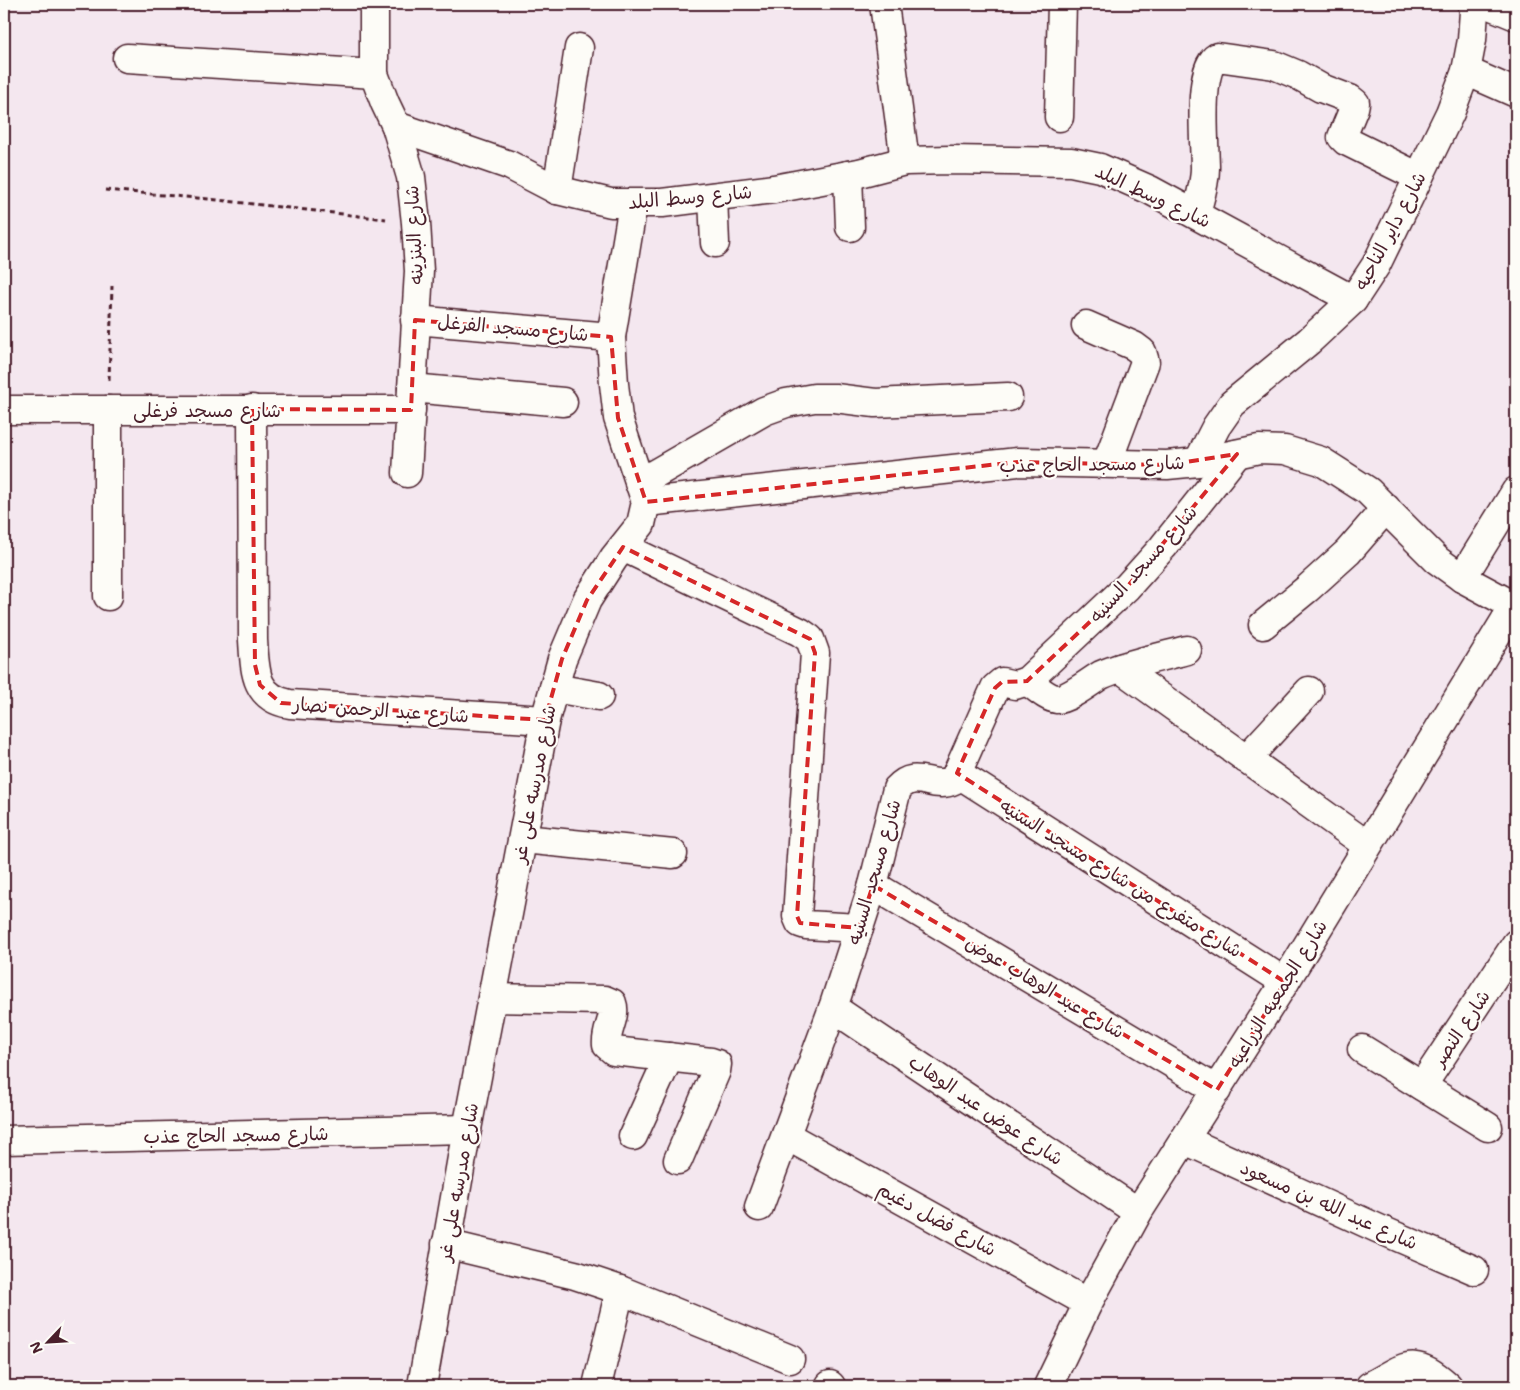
<svg xmlns="http://www.w3.org/2000/svg" width="1520" height="1390" viewBox="0 0 1520 1390" font-family="'Shantell Sans','Playpen Sans Arabic',sans-serif">
  <style>
    .lines { fill: none; stroke-linecap: round; stroke-linejoin: round }
    .minor-casing { stroke: #4a1f2b; stroke-width: 31 }
    .path { stroke: #4a1f2b; stroke-width: 3; stroke-dasharray: 5 4; stroke-linecap: butt }
    .minor { stroke: #fdfcf7; stroke-width: 28 }
    .marked { fill: none; stroke: #d62828; stroke-width: 4; stroke-dasharray: 10 6; stroke-linejoin: round }
    .labels { text-anchor: middle; dominant-baseline: central; stroke-width: 4.5; stroke-linejoin: round; paint-order: stroke }
    .street-label { font-size: 19px; fill: #4a1f2b; stroke: #fdfcf7 }
  </style>
  <rect width="100%" height="100%" fill="#f4e7ef"/>
  <filter id="ink" filterUnits="userSpaceOnUse"><feTurbulence type="fractalNoise" baseFrequency=".02" numOctaves="2"/><feDisplacementMap in="SourceGraphic" scale="10" xChannelSelector="R" yChannelSelector="G"/><feConvolveMatrix kernelMatrix="1 2 1 2 8 2 1 2 1" color-interpolation-filters="sRGB"/></filter>
  <g filter="url(#ink)">
    <g class="lines">
      <defs>
        <g id="minor">
          <polyline points="374,4 374,74 385,103 396,126 411,177 416,223 419,271 407,473"/>
          <polyline points="884,4 905,161"/>
          <polyline points="1487,4 1516,16"/>
          <polyline points="127,58 374,74"/>
          <polyline points="1466,71 1516,93"/>
          <polyline points="1059,117 1062,4"/>
          <polyline points="396,126 509,165 557,190 611,203 662,203 774,189 859,173 905,161 951,160 1071,162 1100,168 1150,190 1353,300"/>
          <polyline points="848,175 850,227"/>
          <polyline points="557,190 579,48"/>
          <polyline points="713,197 715,243"/>
          <path d="M1196,213C1200,198 1205,184 1205,168C1205,146 1197,68 1217,57L1274,65L1298,75L1321,88L1350,99L1355,103L1354,108L1342,137L1346,141L1419,177"/>
          <polyline points="415,320 611,337"/>
          <polyline points="1086,325 1134,346 1142,352 1145,362 1107,463"/>
          <polyline points="412,388 563,402"/>
          <path d="M252,409L253,640C255,670 254,698 290,704L545,720"/>
          <polyline points="4,410 411,410"/>
          <polyline points="1198,462 1216,427 1232,404 1309,341 1353,300 1376,265 1450,113 1466,71 1472,40 1474,11 1472,4"/>
          <polyline points="639,483 764,411 786,403 814,398 835,398 875,403 1008,397"/>
          <polyline points="646,502 1018,462 1167,465 1198,462 1259,449 1285,450 1321,461 1368,491 1437,560 1462,578 1516,607"/>
          <polyline points="623,547 800,632 810,639 815,653 797,916 800,923 806,925 859,928"/>
          <polyline points="1462,578 1516,491"/>
          <polyline points="108,596 108,410"/>
          <polyline points="1263,625 1307,589 1348,552 1386,508"/>
          <polyline points="1120,668 1367,845"/>
          <path d="M1027,681C1036,687 1047,698 1057,699C1068,699 1091,681 1101,675C1128,663 1159,658 1187,650"/>
          <polyline points="554,688 599,696"/>
          <polyline points="1246,759 1309,691"/>
          <polyline points="957,773 1285,982"/>
          <polyline points="523,839 673,854"/>
          <polyline points="873,885 1217,1090"/>
          <path d="M493,998L605,1000L612,1003C617,1016 605,1031 607,1045L614,1051L711,1062L717,1064L716,1071L678,1160"/>
          <polyline points="833,1008 1138,1212"/>
          <polyline points="1362,1049 1488,1127"/>
          <polyline points="1422,1086 1516,944"/>
          <polyline points="633,1136 669,1057"/>
          <polyline points="787,1136 1088,1303"/>
          <polyline points="4,1140 467,1129"/>
          <polyline points="1185,1140 1377,1228 1474,1270"/>
          <path d="M759,1207L833,1008L873,885L897,789C916,767 932,791 954,780L995,688L1002,682L1015,685L1027,681L1127,587L1163,547L1237,454"/>
          <polyline points="446,1244 575,1275 620,1290 790,1359"/>
          <polyline points="830,1385 831,1386"/>
          <polyline points="422,1386 467,1129 545,720 562,659 587,600 614,558 641,524 646,502 618,418 614,384 611,337 633,204"/>
          <polyline points="597,1386 620,1290"/>
          <polyline points="1048,1386 1088,1303 1138,1212 1285,982 1514,606"/>
          <path d="M1370,1386C1407,1367 1411,1354 1448,1386"/>
        </g>
      </defs>
      <use href="#minor" class="minor-casing"/>
      <g class="path">
        <polyline points="105,190 209,199 386,219"/>
        <polyline points="109,380 112,286"/>
      </g>
      <use href="#minor" class="minor"/>
    </g>
  </g>
  <path class="marked" d="M415,320L611,337L618,418L646,502L1018,462L1167,465L1237,454L1127,587L1027,681L1002,682L995,688L957,773L1285,982L1217,1090L873,885L859,928L800,923L797,916L815,653L810,639L623,547L587,600L562,659L545,720L281,703L260,685L255,665L252,409L411,410Z"/>
  <g class="labels">
    <g class="street-label">
      <text transform="translate(1153 196) rotate(25)">شارع وسط البلد</text>
      <text transform="translate(690 197) rotate(-5)">شارع وسط البلد</text>
      <text transform="translate(1390 231) rotate(-62)">شارع داير الناحيه</text>
      <text transform="translate(414 235) rotate(-93)">شارع البنزينه</text>
      <text transform="translate(513 328) rotate(5)">شارع مسجد الفرغل</text>
      <text x="207" y="410">شارع مسجد فرغلى</text>
      <text transform="translate(1092 464) rotate(-1)">شارع مسجد الحاج عذب</text>
      <text transform="translate(1143 564) rotate(-48)">شارع مسجد السنيه</text>
      <text transform="translate(381 710) rotate(4)">شارع عبد الرحمن نصار</text>
      <text transform="translate(534 784) rotate(-79)">شارع مدرسه على غر</text>
      <text transform="translate(874 872) rotate(-74)">شارع مسجد السنيه</text>
      <text transform="translate(1121 878) rotate(32)">شارع متفرع من شارع مسجد السنيه</text>
      <text transform="translate(1045 987) rotate(31)">شارع عبد الوهاب عوض</text>
      <text transform="translate(1277 994) rotate(-58)">شارع الجمعيه الزراعيه</text>
      <text transform="translate(1461 1028) rotate(-56)">شارع النصر</text>
      <text transform="translate(986 1110) rotate(34)">شارع عوض عبد الوهاب</text>
      <text transform="translate(236 1135) rotate(-1)">شارع مسجد الحاج عذب</text>
      <text transform="translate(458 1182) rotate(-80)">شارع مدرسه على غر</text>
      <text transform="translate(1329 1205) rotate(24)">شارع عبد الله بن مسعود</text>
      <text transform="translate(937 1219) rotate(29)">شارع فضل دغيم</text>
    </g>
  </g>
  <rect width="1520" height="1390" fill="none" stroke="#fdfcf7" stroke-width="20"/>
  <rect x="10" y="10" width="1500" height="1370" fill="none" stroke="#4a1f2b" stroke-width="2" filter="url(#ink)"/>
  <g transform="translate(48 1342) rotate(245)" stroke="#fdfcf7" stroke-width="4" paint-order="stroke">
  <path d="M0-4L9 19L0 12L-9 19Z" fill="#4a1f2b"/>
  <text y="-8" font-size="14" font-weight="bold" text-anchor="middle" fill="#4a1f2b">N</text>
  </g>
</svg>
